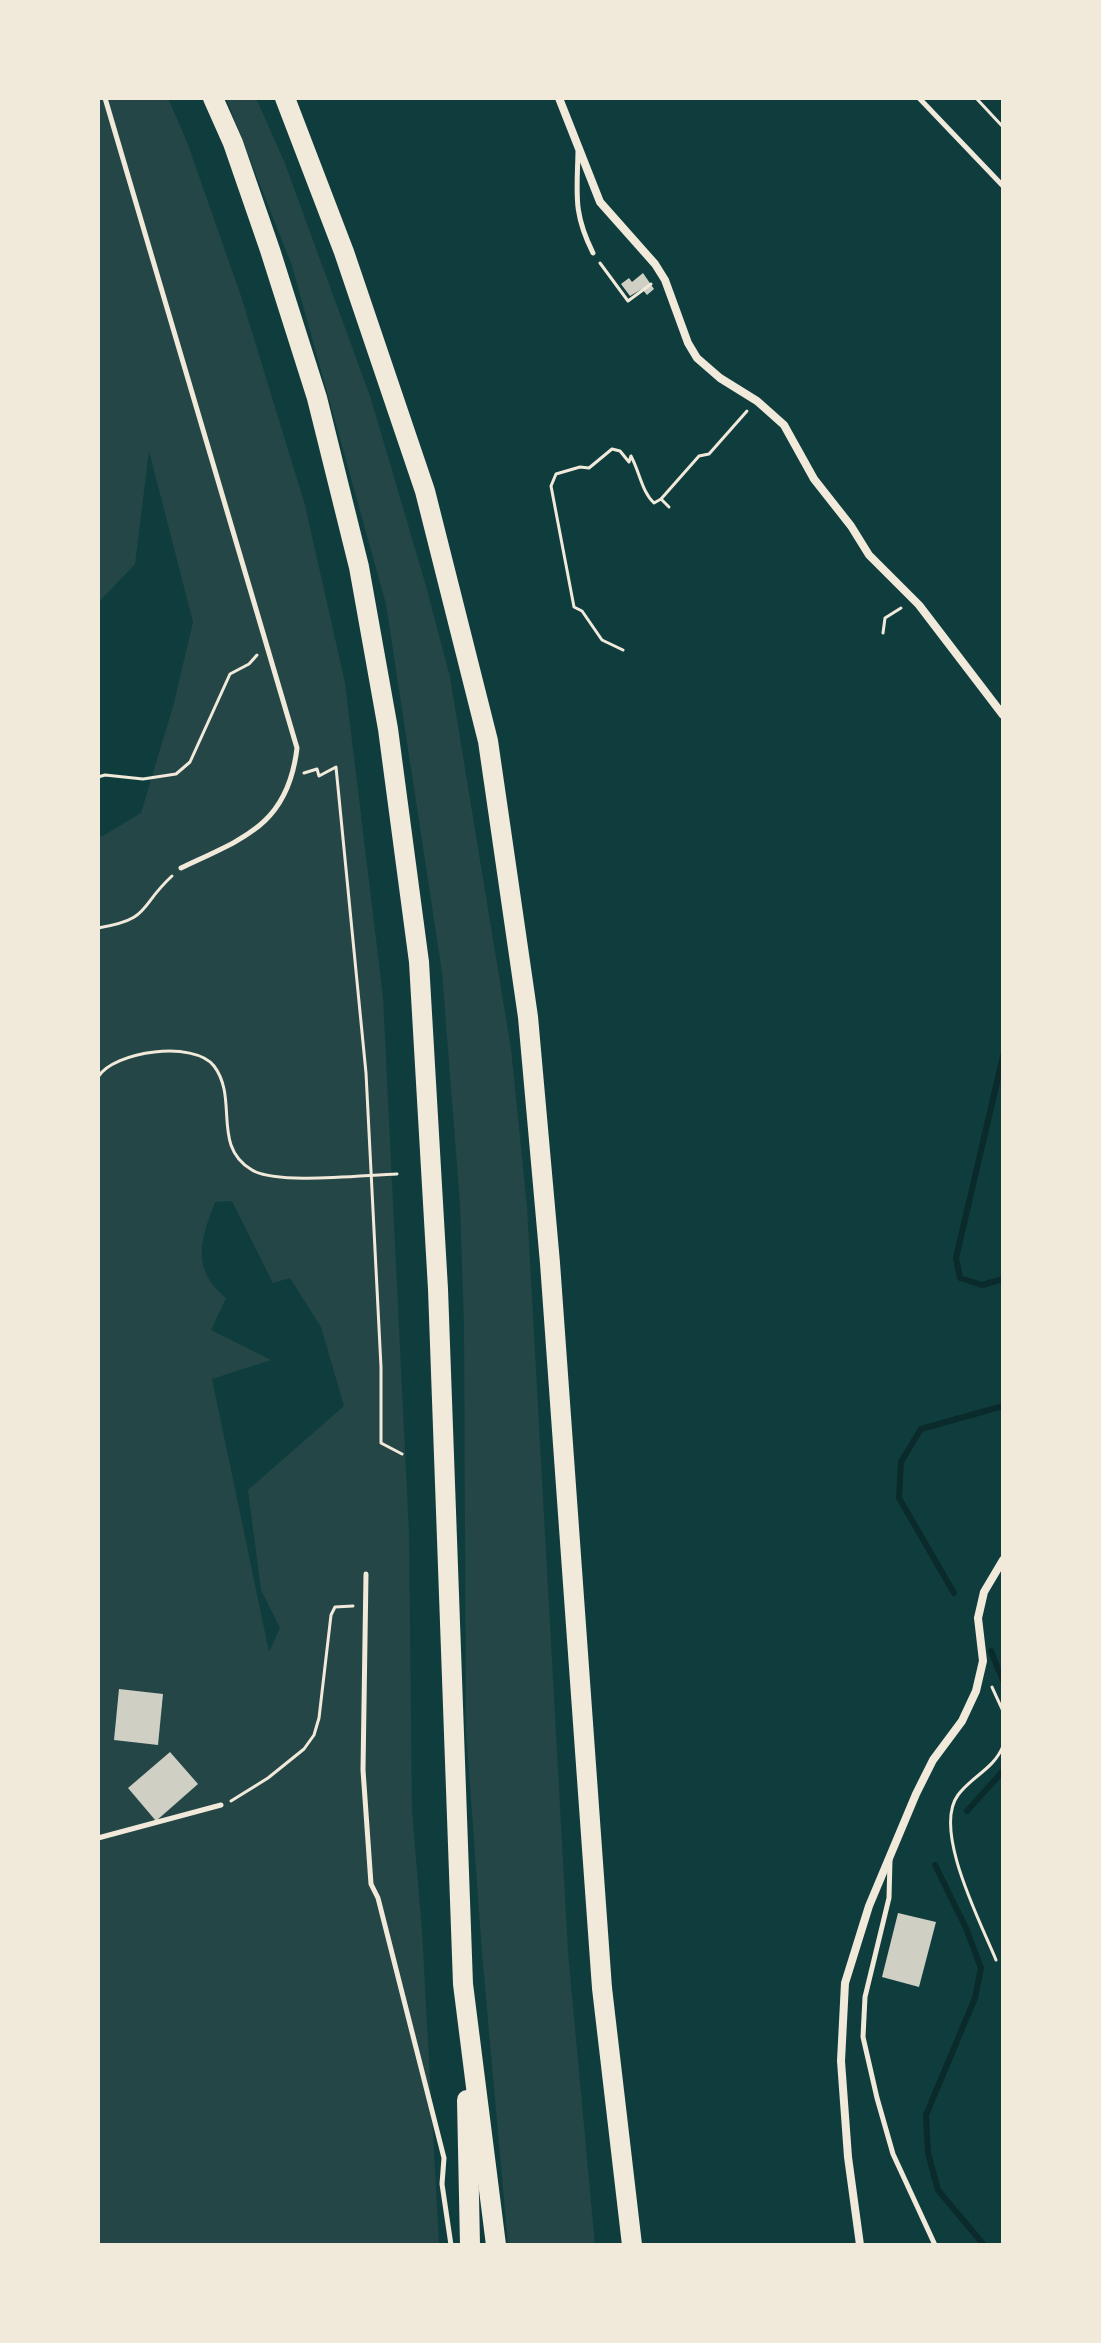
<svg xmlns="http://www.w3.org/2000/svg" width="1101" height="2343" viewBox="0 0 1101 2343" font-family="Figtree,sans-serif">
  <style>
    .green { fill: #244646; fill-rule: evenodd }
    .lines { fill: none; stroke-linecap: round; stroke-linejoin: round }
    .stream { stroke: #0a2a2b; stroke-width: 6 }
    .building { fill: #cfcfc3 }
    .path { stroke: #f1e9da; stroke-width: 3 }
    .service { stroke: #f1e9da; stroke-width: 5 }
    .minor { stroke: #f1e9da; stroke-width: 8 }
    .motorway { stroke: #f1e9da; stroke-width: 20 }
  </style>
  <rect width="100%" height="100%" fill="#0f3d3e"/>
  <g class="green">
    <path d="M98,98H168L187,142L241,296L305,505L345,683L383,997L409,1534L412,1810L422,1931L439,2245H98V827L101,837L141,813L174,703L193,622L149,451L135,564L98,603ZM232,1201L273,1283L290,1278L321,1327L344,1406L248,1490L261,1590L280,1628L269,1652L212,1379L271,1360L211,1330L226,1298C190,1269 201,1239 215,1202Z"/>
    <polygon points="226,98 256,98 284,161 371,399 426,586 450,677 511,1049 527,1207 568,1952 595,2245 508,2245 482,1953 466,1730 464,1324 460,1204 442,972 386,604 292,266"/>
  </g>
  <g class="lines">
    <g class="stream">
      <polyline points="1003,1056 956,1258 960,1278 982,1285 1003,1279"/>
      <polyline points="954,1593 899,1498 901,1462 921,1429 1003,1406"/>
      <polyline points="991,1651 1003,1681"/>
      <polyline points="967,1811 1003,1771"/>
      <polyline points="935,1865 966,1928 981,1968 975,1998 926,2115 928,2153 938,2190 984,2245"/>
    </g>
  </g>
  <g class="building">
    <polygon points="643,273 654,289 647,295 642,289 630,296 621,284 629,278 632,282"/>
    <polygon points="119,1689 163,1694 158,1745 114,1740"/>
    <polygon points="170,1752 198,1784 156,1821 128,1788"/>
    <polygon points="898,1913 936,1922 919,1987 882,1977"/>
  </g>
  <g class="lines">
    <g class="path">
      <polyline points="976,98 1003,127"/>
      <polyline points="600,263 628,301 651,284"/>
      <polyline points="669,507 661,499 699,456 709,454 747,411"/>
      <polyline points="883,633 885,618 901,608"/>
      <path d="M623,650L602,640L582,611L574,607L551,486L556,474L580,467L589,468L612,449L620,451L629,462L631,456C640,473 642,492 654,503L661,499"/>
      <polyline points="304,773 317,769 319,776 336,767 366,1073 381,1367 381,1443 402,1454"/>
      <polyline points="98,777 105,775 143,779 176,774 190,762 230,674 249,664 257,655"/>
      <path d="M98,928C152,919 138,907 172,876"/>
      <path d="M98,1077C114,1051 194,1040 214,1066C239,1099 211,1146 252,1170C278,1185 363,1175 397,1174"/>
      <polyline points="992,1687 1003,1711"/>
      <polyline points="231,1801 268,1778 304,1749 314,1735 319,1718 331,1615 335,1607 353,1606"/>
      <path d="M996,1960C981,1923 932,1830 958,1795C972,1776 994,1769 1003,1746"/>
    </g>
    <g class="service">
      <path d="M105,98L297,748C288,825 244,838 181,868"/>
      <polyline points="919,98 1003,186"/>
      <path d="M578,152C577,195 573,213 593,253"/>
      <polyline points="366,1574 363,1770 371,1884 378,1898 444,2158 442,2184 451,2245"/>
      <polyline points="98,1838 221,1805"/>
      <polyline points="890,1860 889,1898 865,1997 863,2037 877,2098 893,2154 935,2245"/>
    </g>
    <g class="minor">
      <polyline points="559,98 600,202 655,264 665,280 688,343 697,358 720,378 757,401 784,425 814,479 851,526 869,555 919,605 1003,715"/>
      <polyline points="860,2245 848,2157 841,2061 845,1983 869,1906 916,1794 933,1760 962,1721 976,1691 983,1661 978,1618 984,1592 1003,1560"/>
    </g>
    <g class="motorway">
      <polyline points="213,98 233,143 270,250 317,398 359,567 388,729 419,962 438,1289 463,1984 496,2245"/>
      <polyline points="285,98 344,252 425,491 488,741 528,1017 550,1263 602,1988 632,2245"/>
      <polyline points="467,2100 470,2245"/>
    </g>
  </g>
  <rect width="1101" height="2343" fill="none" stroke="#f1e9da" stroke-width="200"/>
</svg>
